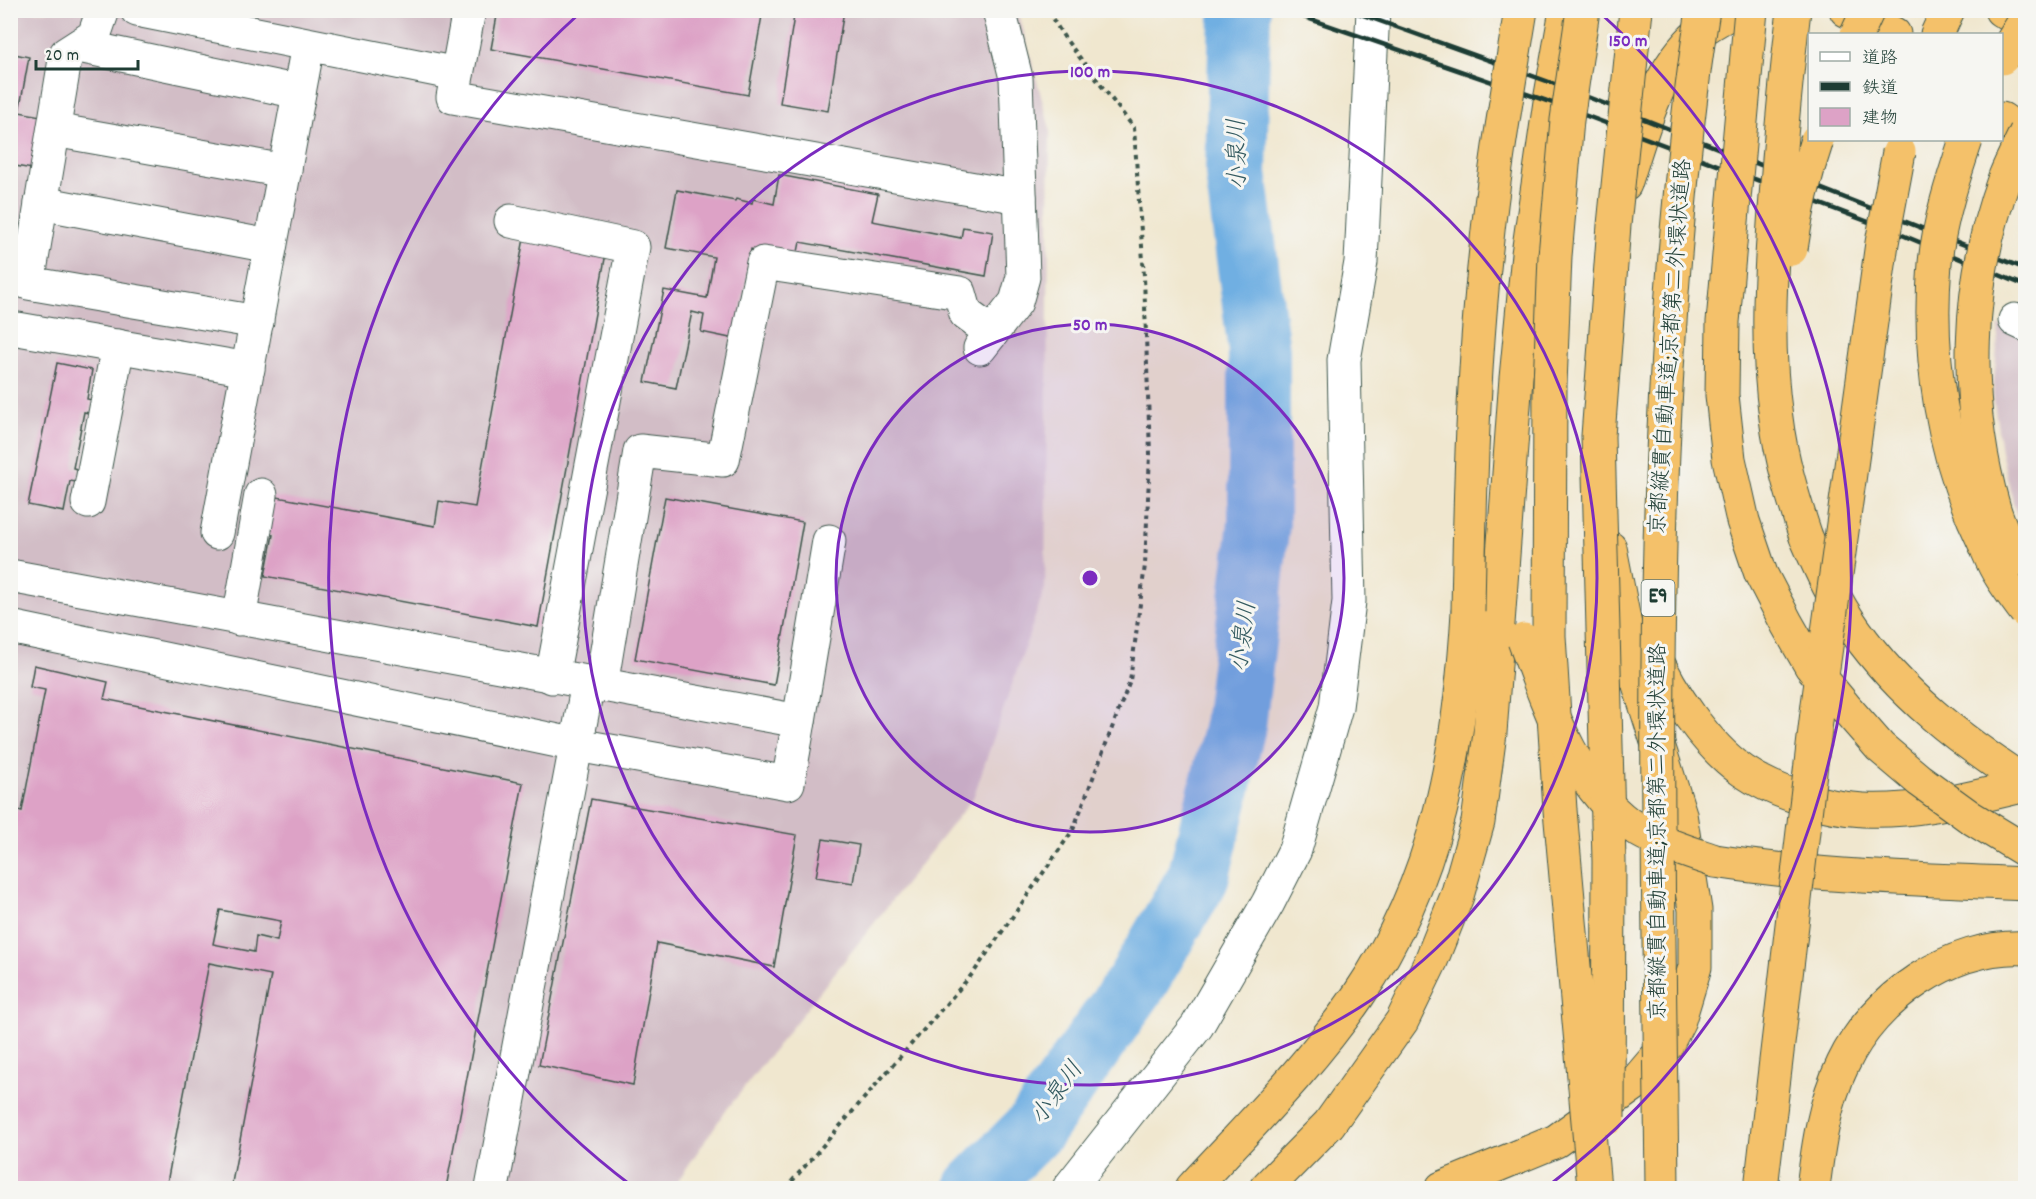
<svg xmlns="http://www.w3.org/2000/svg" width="2036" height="1199" viewBox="0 0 2036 1199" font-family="Dekko,'Klee One',sans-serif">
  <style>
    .industrial { fill: #d2bdc6 }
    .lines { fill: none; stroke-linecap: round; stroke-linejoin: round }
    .river { stroke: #6fafe2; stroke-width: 62 }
    .building { fill: #dda2c6; fill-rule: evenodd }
    .minor-casing { stroke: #3e564b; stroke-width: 35 }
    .highway-casing { stroke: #3e564b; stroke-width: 35 }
    .path { stroke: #3e564b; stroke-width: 4; stroke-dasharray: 4.5 4.5; stroke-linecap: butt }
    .minor { stroke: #fff; stroke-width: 33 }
    .highway { stroke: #f4c16a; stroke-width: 33 }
    .rail { stroke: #1f3d34; stroke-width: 4.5 }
    .highway-bridge-casing { stroke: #3e564b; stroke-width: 35; stroke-linecap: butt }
    .highway-bridge { stroke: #f4c16a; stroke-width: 33 }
    .ring { fill: none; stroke: #7b2cbf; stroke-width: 3 }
    .labels { text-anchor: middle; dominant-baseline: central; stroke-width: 6; stroke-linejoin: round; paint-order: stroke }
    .shield { fill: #f6f6f2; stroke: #60746d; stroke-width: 1.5 }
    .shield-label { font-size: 21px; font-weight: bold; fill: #1f3d34 }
    .street-label { font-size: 22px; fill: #1f3d34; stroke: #f6f6f2 }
    .water-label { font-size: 24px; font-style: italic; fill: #335a60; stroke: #f6f6f2 }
    .centre { fill: #7b2cbf; stroke: #f6f6f2; stroke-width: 3 }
    .ring-label { font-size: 18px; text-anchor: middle; font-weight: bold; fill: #7b2cbf; stroke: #f6f6f2; stroke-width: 6; stroke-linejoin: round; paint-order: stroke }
  </style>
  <rect width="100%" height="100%" fill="#f6f6f2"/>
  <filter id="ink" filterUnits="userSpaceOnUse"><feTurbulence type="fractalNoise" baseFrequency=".0167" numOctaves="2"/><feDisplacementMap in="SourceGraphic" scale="12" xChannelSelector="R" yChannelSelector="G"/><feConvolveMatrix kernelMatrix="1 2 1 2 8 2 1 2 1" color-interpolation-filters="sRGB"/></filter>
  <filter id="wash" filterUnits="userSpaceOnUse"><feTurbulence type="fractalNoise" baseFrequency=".008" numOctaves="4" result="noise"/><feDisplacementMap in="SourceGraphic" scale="24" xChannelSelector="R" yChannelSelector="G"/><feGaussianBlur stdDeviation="1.35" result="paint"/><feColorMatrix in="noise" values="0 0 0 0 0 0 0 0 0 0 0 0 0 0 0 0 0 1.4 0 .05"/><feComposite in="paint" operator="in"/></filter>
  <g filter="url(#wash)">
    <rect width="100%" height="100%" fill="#f0e7cf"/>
    <g class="industrial">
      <polygon points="10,11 1018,11 1050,129 1045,588 973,798 724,1113 673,1188 11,1188"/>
      <polygon points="1999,325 2025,337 2025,539 2015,510 2001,452 1993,394"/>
    </g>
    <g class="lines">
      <polyline class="river" points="975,1188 1035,1128 1137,982 1198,878 1235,726 1259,523 1259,351 1236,173 1240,10"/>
    </g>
    <g id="blocks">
      <g class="building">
        <polygon points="498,10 763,10 748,95 491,49"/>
        <polygon points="795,10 844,10 828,111 780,103"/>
        <polygon points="10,53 29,57 19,112 41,116 32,169 10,165"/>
        <polygon points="779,175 878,194 872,221 961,238 963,227 993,232 986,276 800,242 797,257 751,249 735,339 701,332 704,315 692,312 676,388 645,382 664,290 707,298 714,257 666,248 677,190 735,201 736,199 752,203 753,199 774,204"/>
        <polygon points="524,238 606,253 538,627 265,576 273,535 265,534 272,496 435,526 439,501 475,507"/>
        <polygon points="57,363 92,370 87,399 92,400 89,413 84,412 73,468 78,469 76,482 70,481 64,512 28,505"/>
        <polygon points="665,497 803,522 774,685 635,659"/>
        <path d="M34,665L108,682L104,699L523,783L446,1188H231L271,975L209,963L166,1188H10V808L22,811L45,690L30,687ZM220,910L281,921L277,941L256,936L254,952L213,944Z"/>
        <polygon points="591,799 797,835 774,967 657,943 633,1085 539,1065"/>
        <polygon points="823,839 859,845 853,883 816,877"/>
      </g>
    </g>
  </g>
  <g filter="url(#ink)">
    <use href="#blocks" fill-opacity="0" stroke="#3e564b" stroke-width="1.5"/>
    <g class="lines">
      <defs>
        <g id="minor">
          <polyline points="103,10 94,36 66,54 28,283 257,322"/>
          <polyline points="137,10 457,74"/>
          <polyline points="469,10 453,97 1020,197"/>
          <polyline points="79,46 299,92"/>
          <polyline points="54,130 285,171"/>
          <polyline points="41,203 270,246"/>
          <polyline points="511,221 633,247 552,677"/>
          <polyline points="2015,320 2026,325"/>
          <polyline points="18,329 248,369"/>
          <polyline points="980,348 1016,302 1023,277 1016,78 999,10"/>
          <polyline points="88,502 118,346"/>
          <polyline points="217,533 308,45"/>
          <polyline points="10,576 799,721 788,783 577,745 10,627"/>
          <polyline points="239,619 261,495"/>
          <polyline points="601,686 640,451 723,460 763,263 960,293 966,314 992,333"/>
          <polyline points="799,721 829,541"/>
          <polyline points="492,1188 588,683"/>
          <polyline points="1069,1188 1197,1026 1268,903 1295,850 1336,707 1349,601 1344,360 1361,262 1373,10"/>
        </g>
        <g id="highway">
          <polyline points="1846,10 1894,34"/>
          <polyline points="2001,10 2026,25"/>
          <polyline points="1937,34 1948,10"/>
          <polyline points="2002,119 2026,136"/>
          <path d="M1625,184C1643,129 1655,72 1700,32C1710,23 1724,17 1736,10"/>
          <path d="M1806,537C1820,569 1835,602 1855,630C1901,695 1960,740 2026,783"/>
          <path d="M1653,651C1670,692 1707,746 1743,771C1775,793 1825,808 1863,810C1916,813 1975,797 2026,785"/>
          <path d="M1715,861C1818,877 1922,879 2026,884"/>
          <path d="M1192,1188C1249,1126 1310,1066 1358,996C1438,879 1460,750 1468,612"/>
          <polyline points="1266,1188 1329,1124 1402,1021 1431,961 1457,896 1478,822 1490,733 1516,378 1528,254 1551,95 1566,10"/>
          <polyline points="1442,1188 1556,1141 1632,1086 1666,1046 1679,1020 1695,967 1695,910 1680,814 1633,666 1610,548"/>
          <path d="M1813,1188C1818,1147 1824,1103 1843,1064C1874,998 1951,944 2026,948"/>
        </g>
      </defs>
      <use href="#minor" class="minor-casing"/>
      <use href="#highway" class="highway-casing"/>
      <polyline class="path" points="786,1188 974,972 1073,830 1130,681 1145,565 1150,454 1144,276 1134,128 1064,37 1047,10"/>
      <use href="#minor" class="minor"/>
      <use href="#highway" class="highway"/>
      <g class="rail">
        <polyline points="1284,10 1547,101 1890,230 2026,286"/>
        <polyline points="1349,10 1552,83 2026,269"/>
      </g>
      <defs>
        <g id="highway-bridge">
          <polyline points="1583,10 1567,120 1555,256 1550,385 1549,636 1560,810 1594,1188"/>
          <polyline points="1751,10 1723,322 1722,395 1729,459 1743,521 1761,574 1787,624 1811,666 1845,707 1880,747 1919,780 1970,817 2026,851"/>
          <path d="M1794,10C1786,77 1780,143 1775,210C1770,280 1766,348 1776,418C1781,459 1793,498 1806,537"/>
          <polyline points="1857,34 1868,10"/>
          <polyline points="2002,58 2026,19"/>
          <path d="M1966,140C1953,179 1939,221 1935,263C1927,358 1942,456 1984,542C1989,553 1993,565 2000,575C2008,588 2017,600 2026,612"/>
          <path d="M1791,249C1796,212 1805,175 1817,140"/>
          <path d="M2014,560C2008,543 1999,526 1994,509C1963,401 1966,283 2005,177C2011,162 2019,147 2026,132"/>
          <path d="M1468,612C1470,491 1473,369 1486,249C1494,169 1508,90 1521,10"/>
          <path d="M1524,640C1547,703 1578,794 1638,830C1662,844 1689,852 1715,861"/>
          <polyline points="1608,1118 1609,861 1598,436 1614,225 1636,10"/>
          <path d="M1662,1188C1659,890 1650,591 1672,293C1679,199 1688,104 1703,10"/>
          <polyline points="1761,1188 1818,704 1882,243 1899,152"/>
        </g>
      </defs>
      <use href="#highway-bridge" class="highway-bridge-casing"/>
      <use href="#highway-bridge" class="highway-bridge"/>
    </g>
  </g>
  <circle cx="1090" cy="578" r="254" fill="#7b2cbf" fill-opacity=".12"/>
  <g class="ring">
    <circle cx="1090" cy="578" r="254"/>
    <circle cx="1090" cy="578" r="507"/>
    <path d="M632 1186A761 761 0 0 1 581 12M1599 12A761 761 0 0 1 1548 1186"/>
  </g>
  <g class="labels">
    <rect class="shield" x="1641.5" y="580" width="33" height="36" rx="4.5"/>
    <g class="shield-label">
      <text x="1658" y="598">E9</text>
    </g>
    <g class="street-label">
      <text transform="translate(1672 347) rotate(-86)">京都縦貫自動車道;京都第二外環状道路</text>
      <text transform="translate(1659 832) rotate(-90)">京都縦貫自動車道;京都第二外環状道路</text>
    </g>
    <g class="water-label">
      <text transform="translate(1239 154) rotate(-91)">小泉川</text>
      <text transform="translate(1245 637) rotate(-83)">小泉川</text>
      <text transform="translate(1058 1094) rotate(-54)">小泉川</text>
    </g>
  </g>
  <circle cx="1090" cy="578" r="9" class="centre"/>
  <g class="ring-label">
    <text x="1628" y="46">150 m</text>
    <text x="1090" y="77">100 m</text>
    <text x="1090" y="330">50 m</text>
  </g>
  <rect width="2036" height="1199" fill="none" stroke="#f6f6f2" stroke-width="36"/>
  <rect x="1808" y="33" width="195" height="108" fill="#f6f6f2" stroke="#a0aca6" stroke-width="1.5"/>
  <rect x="1820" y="52" width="30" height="9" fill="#ffffff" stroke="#a0aca6" stroke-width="1.5"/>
  <text x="1862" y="63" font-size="18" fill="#1f3d34">道路</text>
  <rect x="1820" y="82" width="30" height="9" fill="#1f3d34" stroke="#a0aca6" stroke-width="1.5"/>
  <text x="1862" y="93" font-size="18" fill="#1f3d34">鉄道</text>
  <rect x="1820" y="108" width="30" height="18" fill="#dda2c6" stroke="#a0aca6" stroke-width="1.5"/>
  <text x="1862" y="123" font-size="18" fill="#1f3d34">建物</text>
  <path d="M36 60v9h102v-9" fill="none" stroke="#1f3d34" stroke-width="3"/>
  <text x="45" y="60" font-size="18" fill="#1f3d34" stroke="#f6f6f2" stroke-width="4.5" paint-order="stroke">20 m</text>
</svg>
